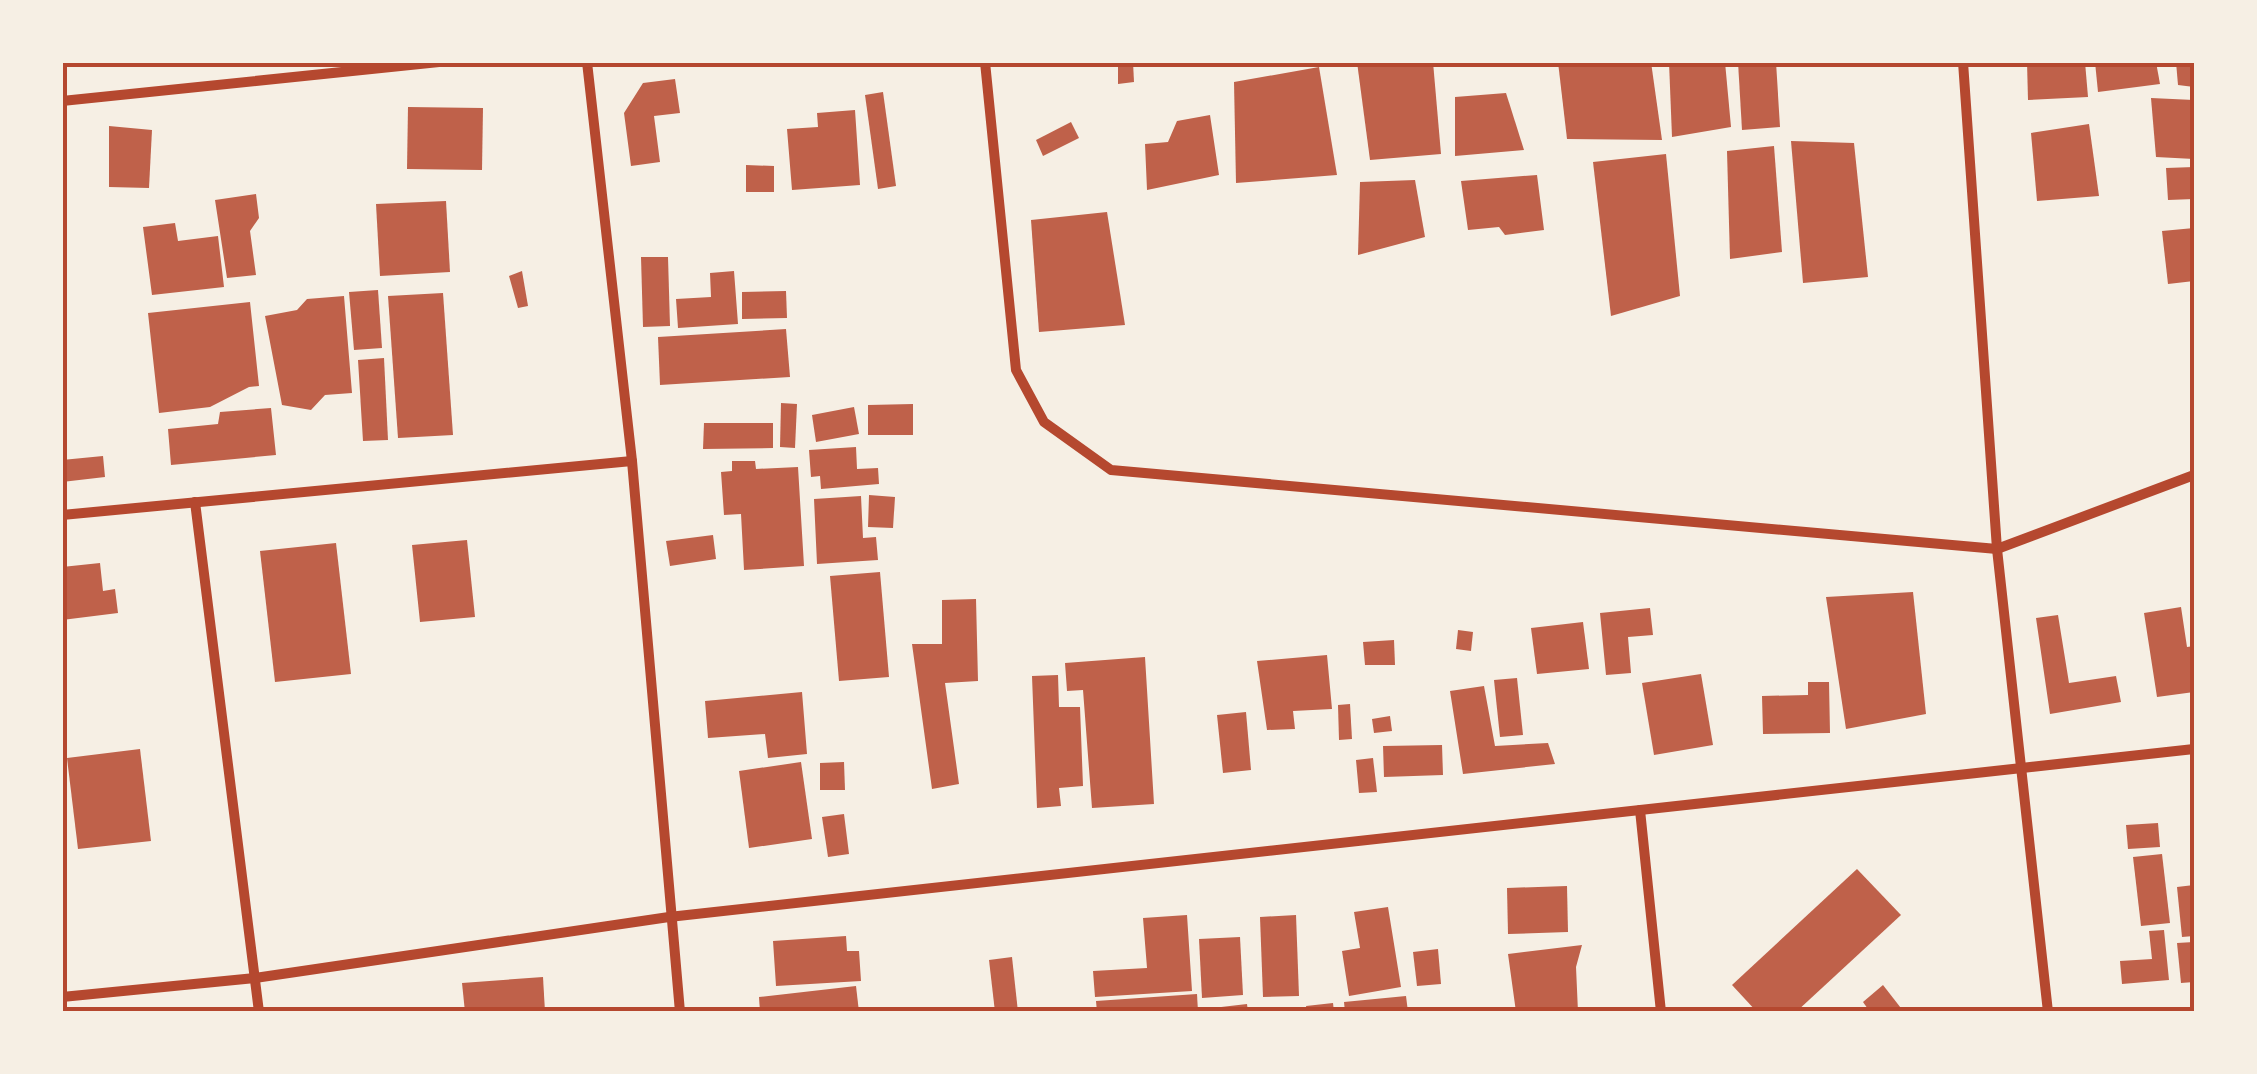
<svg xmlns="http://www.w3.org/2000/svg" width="2257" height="1074" viewBox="0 0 2257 1074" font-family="'IBM Plex Sans',sans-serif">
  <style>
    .building { fill: #bf614a }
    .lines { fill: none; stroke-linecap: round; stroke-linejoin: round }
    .minor { stroke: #b5482f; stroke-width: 10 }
    .neatline { fill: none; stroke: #b5482f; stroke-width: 4 }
  </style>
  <rect width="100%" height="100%" fill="#f6efe4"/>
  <g class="building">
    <polygon points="1118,62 1133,62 1134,82 1118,84"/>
    <polygon points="1357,62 1433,62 1441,154 1370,160"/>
    <polygon points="1558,62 1651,62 1662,140 1567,139"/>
    <polygon points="1669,62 1725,62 1731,127 1672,137"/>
    <polygon points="1738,62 1776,62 1780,127 1742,130"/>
    <polygon points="2027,62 2085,62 2088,97 2028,100"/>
    <polygon points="2095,62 2156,62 2160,84 2098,92"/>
    <polygon points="2176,62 2194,62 2194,87 2178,85"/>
    <polygon points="1319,67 1337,175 1236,183 1234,82"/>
    <polygon points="675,79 680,113 654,116 660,162 631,166 624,113 643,83"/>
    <polygon points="883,92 896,186 878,189 865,95"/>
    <polygon points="1506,93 1524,150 1455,156 1455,97"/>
    <polygon points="2151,98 2194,100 2194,159 2156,157"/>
    <polygon points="408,107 483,108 482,170 407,169"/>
    <polygon points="855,110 860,185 792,190 787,129 818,127 817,113"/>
    <polygon points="1210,115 1219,175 1147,190 1145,144 1168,142 1177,121"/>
    <polygon points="1071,122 1079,138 1043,156 1036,140"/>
    <polygon points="2089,124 2099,196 2037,201 2031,133"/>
    <polygon points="109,126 152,130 149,188 109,187"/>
    <polygon points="1791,141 1854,143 1868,277 1803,283"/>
    <polygon points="1774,146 1782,252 1730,259 1727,151"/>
    <polygon points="1666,154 1680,296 1611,316 1593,162"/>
    <polygon points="746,165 774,166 774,192 746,192"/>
    <polygon points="2194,167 2194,199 2168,200 2166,168"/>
    <polygon points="1537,175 1544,230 1505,235 1499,227 1468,230 1461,181"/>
    <polygon points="1415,180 1425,237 1358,255 1360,182"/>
    <polygon points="256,194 259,218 250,231 256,275 227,278 215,200"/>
    <polygon points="446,201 450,272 380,276 376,204"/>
    <polygon points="1107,212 1125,325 1039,332 1031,220"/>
    <polygon points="175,223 178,241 218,236 224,287 152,295 143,227"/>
    <polygon points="2194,228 2194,281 2168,284 2162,231"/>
    <polygon points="641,257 668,257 670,326 643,327"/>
    <polygon points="522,271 528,306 518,308 509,276"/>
    <polygon points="734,271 738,324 678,328 676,299 711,297 710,273"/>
    <polygon points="378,290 382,348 354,350 349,292"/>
    <polygon points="786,291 787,318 742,319 742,292"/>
    <polygon points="443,293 453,435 398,438 388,296"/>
    <polygon points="344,296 352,393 325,395 311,410 282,405 265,316 297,310 307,299"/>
    <polygon points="250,302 259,386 249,387 210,407 159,413 148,313"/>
    <polygon points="786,329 790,377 660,385 658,337"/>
    <polygon points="384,358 388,440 363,441 358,360"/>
    <polygon points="781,403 797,404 795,448 780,447"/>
    <polygon points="913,404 913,435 868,435 868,405"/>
    <polygon points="854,407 859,434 816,442 812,415"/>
    <polygon points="271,408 276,455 171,465 168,429 218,424 220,412"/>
    <polygon points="704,423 773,423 773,448 703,449"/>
    <polygon points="856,447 857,469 878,468 879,484 821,489 820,476 811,477 809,450"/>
    <polygon points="103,456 105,477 62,482 62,460"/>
    <polygon points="732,461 755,461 756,469 798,467 804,566 744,570 741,514 724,515 721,472 732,471"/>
    <polygon points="869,495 895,497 893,528 868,527"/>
    <polygon points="861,496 863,538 876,537 878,560 817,564 814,499"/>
    <polygon points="713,535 716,559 670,566 666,541"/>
    <polygon points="467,540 475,617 420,622 412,545"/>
    <polygon points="336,543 351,674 275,682 260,551"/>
    <polygon points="100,563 103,591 115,589 118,613 62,620 62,567"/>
    <polygon points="880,572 889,677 839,681 830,576"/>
    <polygon points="1913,592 1926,714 1846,729 1826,597"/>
    <polygon points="976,599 978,681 945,683 959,784 932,789 912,644 942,644 942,600"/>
    <polygon points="2181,607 2187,647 2194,646 2194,692 2157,697 2144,613"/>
    <polygon points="1650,608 1653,635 1628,637 1631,673 1606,675 1600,613"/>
    <polygon points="2058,615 2069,683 2116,676 2121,702 2050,714 2036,618"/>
    <polygon points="1583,622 1589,669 1537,674 1531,628"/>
    <polygon points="1458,630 1473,632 1471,651 1456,649"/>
    <polygon points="1394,640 1395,665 1365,665 1363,642"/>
    <polygon points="1327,655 1332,709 1293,711 1295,729 1267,730 1257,661"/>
    <polygon points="1145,657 1154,804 1092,808 1083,690 1067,691 1065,663"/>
    <polygon points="1701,674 1713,745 1654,755 1642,683"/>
    <polygon points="1058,675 1059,707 1080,707 1083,786 1059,788 1061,806 1037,808 1032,676"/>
    <polygon points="1517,678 1523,735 1500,737 1494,680"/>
    <polygon points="1808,682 1829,682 1830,733 1763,734 1762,696 1808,695"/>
    <polygon points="1484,686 1495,746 1548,743 1555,764 1463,774 1450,691"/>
    <polygon points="802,692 807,754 768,758 765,734 708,738 705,701"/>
    <polygon points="1350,704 1352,739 1339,740 1338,705"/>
    <polygon points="1246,712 1251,770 1223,773 1217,715"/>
    <polygon points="1390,716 1392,731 1374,733 1372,719"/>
    <polygon points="1442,745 1443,775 1384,777 1383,746"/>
    <polygon points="140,749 151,841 78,849 67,758"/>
    <polygon points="1373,758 1377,792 1359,793 1356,760"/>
    <polygon points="801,762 812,839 749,848 739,771"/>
    <polygon points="844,762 845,790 820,790 820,763"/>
    <polygon points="844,814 849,854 828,857 822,817"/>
    <polygon points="2158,823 2160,847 2128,849 2126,825"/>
    <polygon points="2162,854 2170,923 2141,926 2133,857"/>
    <polygon points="1857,869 1901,915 1796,1012 1757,1012 1732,985"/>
    <polygon points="2194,885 2194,936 2182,937 2177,887"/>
    <polygon points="1567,886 1568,932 1508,934 1507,888"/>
    <polygon points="1388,907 1401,987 1349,996 1342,951 1360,948 1354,912"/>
    <polygon points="1187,915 1192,991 1095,997 1093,971 1147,968 1143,918"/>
    <polygon points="1296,915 1299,996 1263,997 1260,917"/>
    <polygon points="2164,930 2169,980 2122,984 2120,961 2152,959 2149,931"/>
    <polygon points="846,936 847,951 859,951 861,981 776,986 773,941"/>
    <polygon points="1240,937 1243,995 1202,998 1199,939"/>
    <polygon points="2194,942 2194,982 2181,983 2177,943"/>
    <polygon points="1582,945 1576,967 1578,1012 1516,1012 1508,954"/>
    <polygon points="1438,949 1441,984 1417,986 1413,952"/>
    <polygon points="1012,957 1018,1012 995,1012 989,960"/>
    <polygon points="543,977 545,1012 465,1012 462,983"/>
    <polygon points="1883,985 1904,1012 1870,1012 1863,1002"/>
    <polygon points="856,986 859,1012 760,1012 759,997"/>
    <polygon points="1197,994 1198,1012 1097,1012 1096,1001"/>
    <polygon points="1406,996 1408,1012 1345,1012 1344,1002"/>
    <polygon points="1333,1003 1334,1012 1307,1012 1306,1006"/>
    <polygon points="1247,1004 1248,1012 1204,1012 1204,1009"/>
  </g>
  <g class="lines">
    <g class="minor">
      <polyline points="587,62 632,461 680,1012"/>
      <polyline points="985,62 1016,370 1044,422 1111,470 1997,549 2194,475"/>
      <polyline points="1963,62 1997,549 2048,1012"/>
      <polyline points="62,101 439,62"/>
      <polyline points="195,502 259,1012"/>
      <polyline points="62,515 632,461"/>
      <polyline points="1640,810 1661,1012"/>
      <polyline points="62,997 255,978 669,917 2194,749"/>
    </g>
  </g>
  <rect width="2257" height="1074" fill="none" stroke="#f6efe4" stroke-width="130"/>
  <rect x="65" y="65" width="2127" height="944" class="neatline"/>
</svg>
